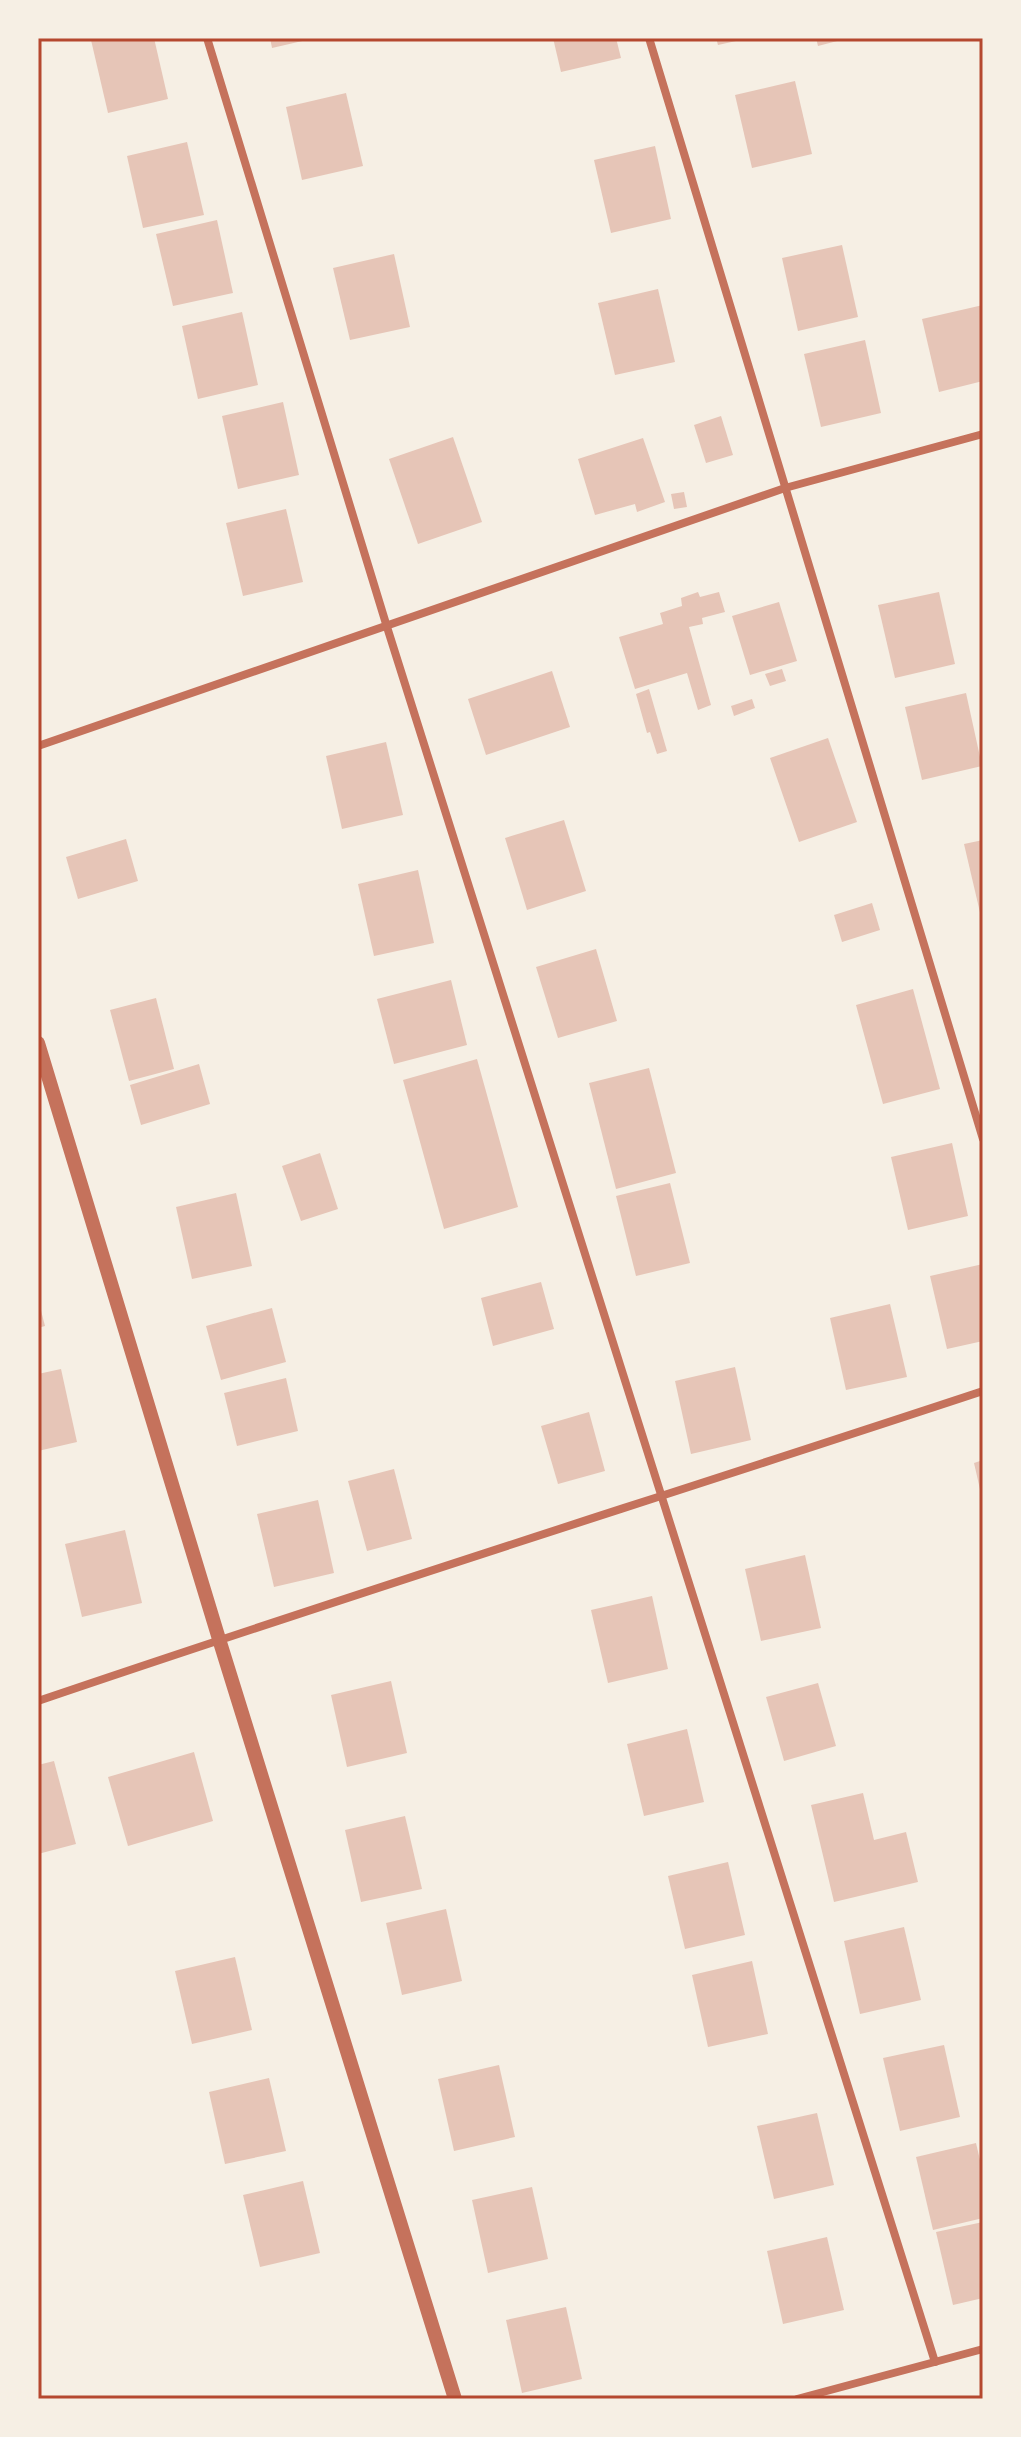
<svg xmlns="http://www.w3.org/2000/svg" width="1021" height="2437" viewBox="0 0 1021 2437" font-family="Montserrat,sans-serif">
  <style>
    .building { fill: #e6c5b7 }
    .lines { fill: none; stroke-linecap: round; stroke-linejoin: round }
    .minor { stroke: #c5725c; stroke-width: 8 }
    .tertiary { stroke: #c5725c; stroke-width: 14 }
    .neatline { fill: none; stroke: #b5482f; stroke-width: 3 }
  </style>
  <rect width="100%" height="100%" fill="#f6efe4"/>
  <g class="building">
    <polygon points="101,38 154,38 168,99 108,113 91,40"/>
    <polygon points="270,38 311,38 311,39 272,48"/>
    <polygon points="553,38 616,38 621,58 561,72"/>
    <polygon points="716,38 745,38 745,39 718,45"/>
    <polygon points="816,38 845,38 845,39 818,46"/>
    <polygon points="795,81 812,154 752,168 735,95"/>
    <polygon points="346,93 363,166 302,180 286,107"/>
    <polygon points="187,142 204,215 143,228 127,156"/>
    <polygon points="655,146 671,219 611,233 594,160"/>
    <polygon points="217,220 233,293 173,306 156,234"/>
    <polygon points="842,245 858,317 798,331 782,258"/>
    <polygon points="394,254 410,327 350,340 333,268"/>
    <polygon points="658,289 675,362 615,375 598,303"/>
    <polygon points="983,305 983,381 939,392 922,319"/>
    <polygon points="242,312 258,385 198,399 182,326"/>
    <polygon points="865,340 881,413 821,427 804,354"/>
    <polygon points="283,402 299,475 238,489 222,416"/>
    <polygon points="721,416 733,455 706,463 694,425"/>
    <polygon points="453,437 482,522 418,544 389,459"/>
    <polygon points="643,438 665,502 637,512 635,504 595,515 578,459"/>
    <polygon points="684,492 687,507 674,509 671,494"/>
    <polygon points="286,509 303,582 243,596 226,523"/>
    <polygon points="698,592 700,597 719,592 725,612 702,618 703,624 689,627 711,705 698,710 687,673 635,689 619,637 663,624 660,613 682,606 681,598"/>
    <polygon points="939,592 955,664 895,678 878,605"/>
    <polygon points="779,602 797,661 750,675 732,616"/>
    <polygon points="782,669 786,681 770,686 765,674"/>
    <polygon points="552,671 570,727 486,755 468,699"/>
    <polygon points="649,689 667,751 657,754 650,732 647,733 636,694"/>
    <polygon points="966,693 982,766 922,780 905,707"/>
    <polygon points="752,699 755,708 734,716 731,706"/>
    <polygon points="828,738 857,822 799,842 770,758"/>
    <polygon points="386,742 403,815 342,829 326,756"/>
    <polygon points="564,820 586,891 527,910 505,838"/>
    <polygon points="126,839 138,881 78,899 66,857"/>
    <polygon points="983,840 983,921 982,921 964,844"/>
    <polygon points="418,870 434,943 374,956 358,884"/>
    <polygon points="872,903 880,930 842,942 834,915"/>
    <polygon points="596,949 617,1021 558,1038 536,967"/>
    <polygon points="451,980 467,1045 394,1064 377,999"/>
    <polygon points="913,989 940,1089 883,1104 856,1005"/>
    <polygon points="156,998 174,1069 129,1081 110,1010"/>
    <polygon points="477,1059 518,1207 444,1229 403,1080"/>
    <polygon points="199,1064 210,1104 141,1125 130,1085"/>
    <polygon points="649,1068 676,1173 616,1189 589,1083"/>
    <polygon points="952,1143 968,1216 908,1230 891,1157"/>
    <polygon points="320,1153 338,1209 301,1221 282,1166"/>
    <polygon points="670,1183 690,1263 636,1276 616,1196"/>
    <polygon points="236,1193 252,1266 192,1279 176,1207"/>
    <polygon points="983,1264 983,1341 947,1349 930,1276"/>
    <polygon points="541,1282 554,1329 493,1346 481,1298"/>
    <polygon points="38,1299 45,1326 38,1328"/>
    <polygon points="890,1304 907,1377 846,1390 830,1318"/>
    <polygon points="272,1308 286,1362 221,1380 206,1326"/>
    <polygon points="735,1367 751,1440 691,1454 675,1381"/>
    <polygon points="61,1369 77,1442 38,1451 38,1374"/>
    <polygon points="286,1378 298,1431 237,1446 224,1393"/>
    <polygon points="589,1412 605,1471 558,1484 541,1426"/>
    <polygon points="983,1460 983,1498 982,1498 974,1463"/>
    <polygon points="394,1469 412,1539 367,1551 348,1481"/>
    <polygon points="318,1500 334,1573 274,1587 257,1514"/>
    <polygon points="125,1530 142,1603 82,1617 65,1544"/>
    <polygon points="805,1555 821,1628 761,1641 745,1569"/>
    <polygon points="652,1596 668,1669 608,1683 591,1610"/>
    <polygon points="391,1681 407,1753 347,1767 331,1695"/>
    <polygon points="818,1683 836,1746 784,1761 766,1697"/>
    <polygon points="687,1729 704,1802 644,1816 627,1744"/>
    <polygon points="194,1752 213,1821 128,1846 108,1777"/>
    <polygon points="54,1761 76,1844 38,1854 38,1765"/>
    <polygon points="863,1793 874,1840 906,1832 918,1882 834,1902 811,1805"/>
    <polygon points="405,1816 422,1889 361,1902 345,1830"/>
    <polygon points="728,1862 745,1935 685,1949 668,1876"/>
    <polygon points="446,1909 462,1981 402,1995 386,1923"/>
    <polygon points="904,1927 921,2000 860,2014 844,1941"/>
    <polygon points="235,1957 252,2030 192,2044 175,1971"/>
    <polygon points="752,1961 768,2034 708,2047 692,1975"/>
    <polygon points="944,2045 960,2117 900,2131 883,2058"/>
    <polygon points="499,2065 515,2137 454,2151 438,2079"/>
    <polygon points="269,2078 286,2151 225,2164 209,2092"/>
    <polygon points="817,2113 834,2185 774,2199 757,2126"/>
    <polygon points="976,2143 983,2173 983,2218 933,2230 916,2157"/>
    <polygon points="303,2181 320,2253 260,2267 243,2195"/>
    <polygon points="532,2187 548,2259 488,2273 472,2200"/>
    <polygon points="983,2222 983,2298 953,2305 936,2232"/>
    <polygon points="827,2237 844,2310 783,2324 767,2251"/>
    <polygon points="566,2307 582,2379 522,2393 506,2320"/>
  </g>
  <g class="lines">
    <g class="minor">
      <polyline points="207,38 387,627 935,2362"/>
      <polyline points="649,38 983,1139"/>
      <polyline points="38,746 785,488 983,434"/>
      <path d="M38,1701C352,1594 668,1495 983,1391"/>
      <polyline points="797,2399 983,2349"/>
    </g>
    <polyline class="tertiary" points="38,1043 219,1639 455,2399"/>
  </g>
  <rect width="1021" height="2437" fill="none" stroke="#f6efe4" stroke-width="80"/>
  <rect x="40" y="40" width="941" height="2357" class="neatline"/>
</svg>
